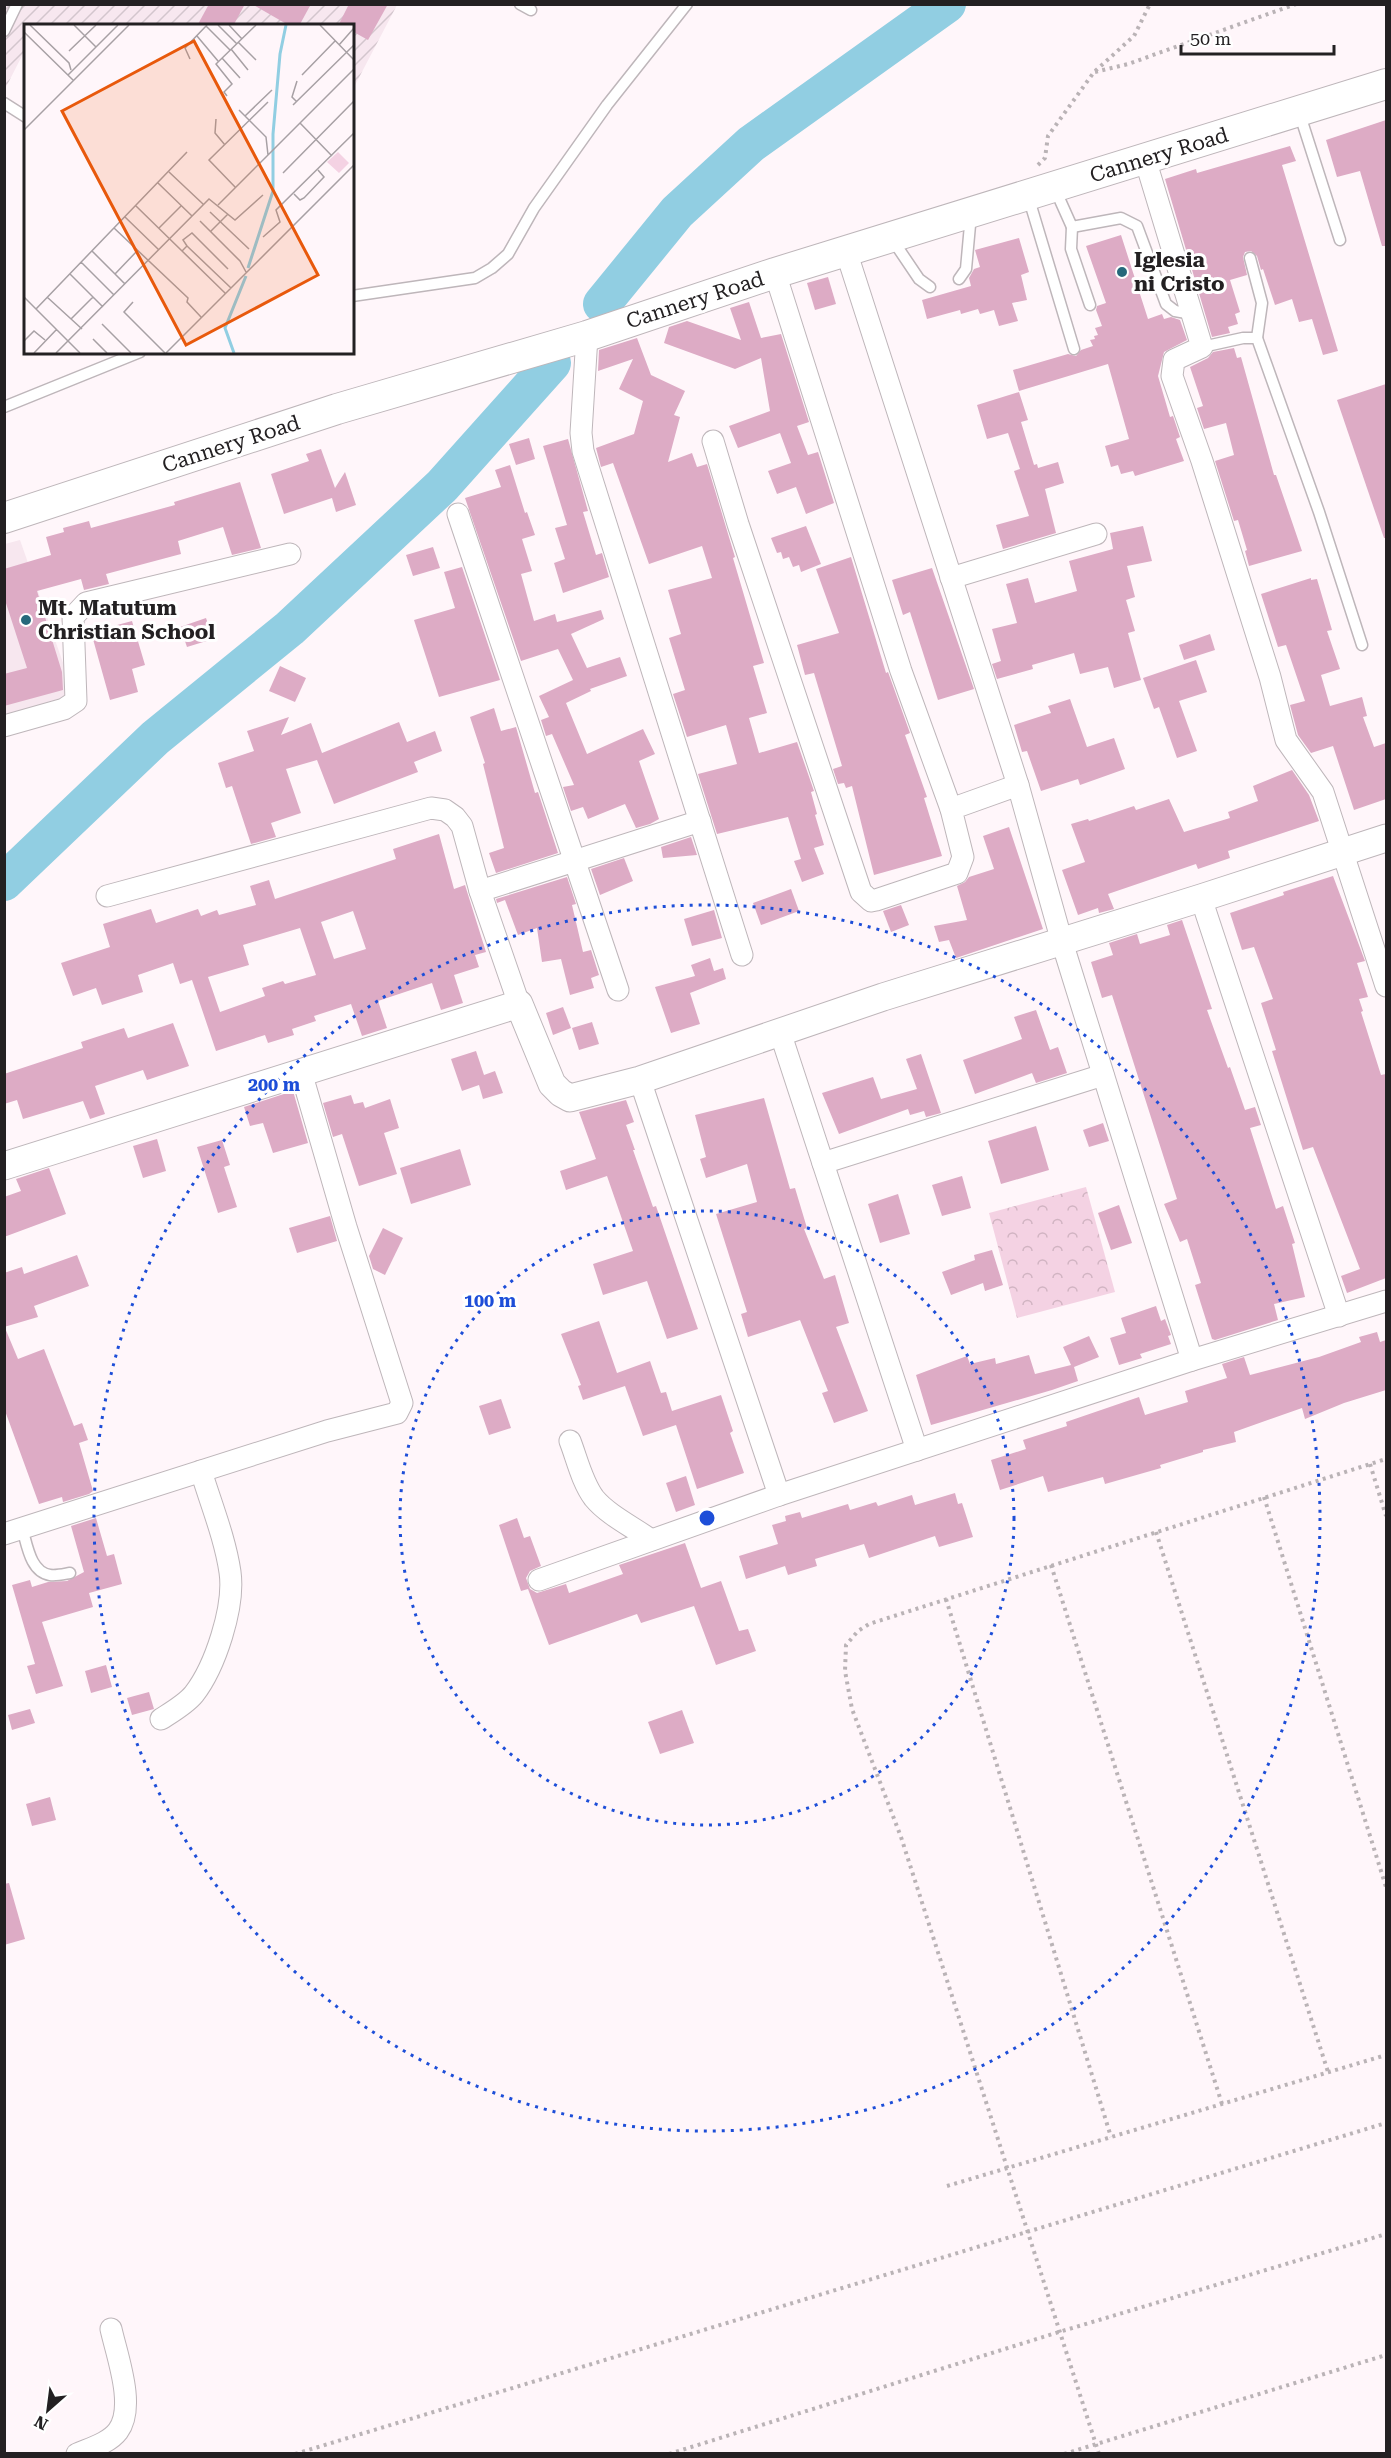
<svg xmlns="http://www.w3.org/2000/svg" width="1391" height="2458" viewBox="0 0 1391 2458" font-family="'Roboto Serif',serif">
  <style>
    .built { fill: #f7e7ef }
    .industrial { fill: url(#industrial-furrows) }
    .park { fill: url(#park-crowns) }
    .lines { fill: none; stroke-linecap: round; stroke-linejoin: round }
    .river { stroke: #91cee2; stroke-width: 38 }
    .building { fill: #ddabc5; fill-rule: evenodd }
    .service-casing { stroke: #beb6ba; stroke-width: 13 }
    .minor-casing { stroke: #beb6ba; stroke-width: 23 }
    .tertiary-casing { stroke: #beb6ba; stroke-width: 29 }
    .secondary-casing { stroke: #beb6ba; stroke-width: 32 }
    .path { stroke: #bab3b6; stroke-width: 4; stroke-dasharray: 3 4.5; stroke-linecap: butt }
    .service { stroke: #fff; stroke-width: 10 }
    .minor { stroke: #fff; stroke-width: 21 }
    .tertiary { stroke: #fff; stroke-width: 27 }
    .secondary { stroke: #fff; stroke-width: 30 }
    .ring { fill: none; stroke: #1d4ed8; stroke-width: 3; stroke-dasharray: 3 6 }
    .poi-dot { fill: #26687b; stroke: #fff; stroke-width: 2 }
    .labels { text-anchor: middle; dominant-baseline: central; stroke-width: 6; stroke-linejoin: round; paint-order: stroke }
    .street-label { font-size: 21px; fill: #232022; stroke: #fff }
    .poi-label { font-size: 21px; font-weight: bold; fill: #232022; stroke: #fff; text-anchor: start }
    .inset-river { fill: none; stroke: #91cee2; stroke-width: 3 }
    .inset-road { fill: none; stroke: #a7a0a4; stroke-width: 1.5 }
    .view { fill: #e8590c; fill-opacity: 0.15; stroke: #e8590c; stroke-width: 3 }
    .inset-edge { fill: none; stroke: #232022; stroke-width: 3 }
    .centre { fill: #1d4ed8; stroke: #fff; stroke-width: 3 }
    .ring-label { font-size: 18px; text-anchor: middle; font-weight: bold; fill: #1d4ed8; stroke: #fff; stroke-width: 6; stroke-linejoin: round; paint-order: stroke }
  </style>
  <defs>
    <pattern id="industrial-furrows" width="10" height="10" patternUnits="userSpaceOnUse" patternTransform="scale(1.5)"><rect width="10" height="10" fill="#f7e7ef"/><path d="M-1 1l2-2M0 10L10 0M9 11l2-2" fill="none" stroke="#d3c6cd"/></pattern>
    <pattern id="park-crowns" width="20" height="18" patternUnits="userSpaceOnUse" patternTransform="scale(1.5)"><rect width="20" height="18" fill="#f4d2e3"/><path d="M2 6a3 3 0 1 1 6 0M12 15a3 3 0 1 1 6 0" fill="none" stroke="#d1b4c2"/></pattern>
  </defs>
  <rect width="100%" height="100%" fill="#fff6fa"/>
  <polygon class="built" points="20,540 75,697 5,717 5,544"/>
  <polygon class="industrial" points="5,5 397,5 353,89 352,26 40,25 26,26 25,50 5,89"/>
  <polygon class="park" points="1086,1187 1115,1292 1017,1318 989,1213"/>
  <g class="lines">
    <g class="river">
      <polyline points="602,304 677,212 751,144 947,4"/>
      <polyline points="4,882 155,738 290,628 442,486 552,363"/>
    </g>
  </g>
  <g class="building">
    <polygon points="209,4 245,4 233,26 197,26"/>
    <polygon points="252,4 311,4 299,26 290,26"/>
    <polygon points="349,4 388,4 368,40 352,31 352,26 339,24"/>
    <polygon points="1386,120 1386,246 1382,246 1360,171 1337,177 1326,140"/>
    <polygon points="1290,146 1296,161 1282,165 1338,351 1323,355 1312,319 1299,322 1292,299 1275,305 1263,269 1261,270 1257,256 1251,251 1245,252 1243,257 1247,275 1230,280 1240,312 1235,314 1238,324 1228,327 1230,333 1212,337 1165,179 1196,169 1197,173"/>
    <polygon points="1121,235 1148,319 1162,314 1164,319 1171,317 1180,320 1187,340 1164,352 1158,376 1170,417 1173,416 1180,437 1176,439 1184,461 1135,476 1133,471 1121,474 1118,465 1111,467 1105,446 1129,439 1108,364 1019,391 1013,370 1068,354 1076,356 1081,350 1093,346 1090,340 1095,339 1094,336 1098,335 1095,328 1102,326 1096,310 1097,306 1106,303 1086,246"/>
    <polygon points="1019,238 1029,272 1021,275 1027,300 1012,303 1018,321 999,326 994,310 980,314 978,309 961,314 960,310 927,319 922,300 971,286 969,278 974,269 980,267 975,250"/>
    <polygon points="828,277 836,304 815,310 807,283"/>
    <polygon points="749,302 761,338 781,334 809,422 797,426 808,455 818,452 834,503 806,514 796,487 777,494 768,471 791,463 780,433 738,448 729,426 770,411 761,358 735,369 664,343 669,327 687,321 741,340 730,308"/>
    <polygon points="637,338 651,375 685,391 674,415 680,417 668,462 692,453 697,467 707,464 735,557 733,558 764,663 753,666 767,713 749,718 759,753 797,742 814,791 811,792 817,814 815,815 824,845 814,848 824,874 802,882 794,861 801,859 788,817 717,834 698,774 737,764 726,725 687,737 673,694 685,690 669,638 681,634 668,590 712,578 702,546 649,564 613,463 601,467 596,448 634,434 643,401 619,389 633,359 598,371 599,350"/>
    <polygon points="1234,348 1237,358 1241,357 1274,475 1276,475 1302,551 1249,566 1245,551 1247,550 1238,520 1234,521 1215,461 1234,455 1226,423 1204,429 1197,408 1203,406 1190,367 1208,358 1213,352"/>
    <polygon points="1386,384 1386,538 1384,538 1337,400"/>
    <polygon points="1019,392 1028,420 1021,422 1034,465 1037,464 1038,468 1058,462 1064,483 1045,489 1056,533 1003,549 996,525 1029,516 1014,471 1020,469 1008,433 987,439 977,405"/>
    <polygon points="529,438 535,459 516,465 509,444"/>
    <polygon points="568,439 588,511 583,512 596,555 602,553 609,577 563,593 554,563 565,559 555,528 567,525 543,446"/>
    <polygon points="321,449 335,488 345,472 356,505 336,512 332,498 284,514 271,474 309,461 306,454"/>
    <polygon points="510,465 525,513 527,512 535,535 522,539 532,571 521,574 534,621 555,614 557,622 601,610 604,619 571,634 587,668 620,657 627,676 590,689 591,691 566,703 587,754 643,729 655,754 639,761 659,819 650,824 636,828 625,804 588,819 583,807 571,811 563,787 574,785 552,734 546,736 541,720 549,717 539,696 573,680 558,649 521,661 465,498 501,487 495,470"/>
    <polygon points="240,482 261,548 232,555 223,527 178,541 181,554 106,574 109,584 84,590 81,579 37,591 62,672 63,690 4,706 4,674 27,668 4,597 4,569 51,555 46,537 64,532 63,528 89,521 91,528 175,505 174,502"/>
    <polygon points="806,526 821,564 801,572 799,565 793,567 789,557 783,559 781,552 777,553 771,538"/>
    <polygon points="1143,526 1152,561 1127,566 1135,597 1126,600 1135,631 1128,633 1141,680 1114,688 1108,667 1080,674 1074,653 1032,665 1033,669 997,679 992,664 1001,661 992,629 1017,623 1006,584 1028,578 1035,603 1077,591 1069,561 1113,549 1110,533"/>
    <polygon points="433,547 440,568 413,576 406,555"/>
    <polygon points="851,557 886,673 888,672 910,733 905,735 927,797 924,798 942,856 874,875 852,786 846,788 844,783 838,784 833,769 842,766 814,673 805,675 797,645 839,633 816,569"/>
    <polygon points="462,567 500,680 439,697 414,620 455,608 444,572"/>
    <polygon points="932,568 974,689 938,700 910,612 903,615 892,580"/>
    <polygon points="1311,578 1311,580 1317,579 1332,630 1327,631 1340,669 1321,675 1330,706 1362,697 1367,716 1363,717 1374,747 1386,743 1386,799 1354,810 1333,746 1311,753 1298,735 1290,705 1305,701 1286,645 1278,647 1261,594"/>
    <polygon points="206,618 213,639 187,647 180,627"/>
    <polygon points="132,621 145,665 132,669 138,692 110,700 91,632"/>
    <polygon points="1210,634 1215,650 1184,660 1179,645"/>
    <polygon points="1196,660 1207,692 1179,701 1197,751 1177,758 1159,707 1154,709 1143,678"/>
    <polygon points="280,666 306,678 295,702 269,691"/>
    <polygon points="1070,699 1087,747 1114,738 1125,769 1080,785 1078,779 1041,791 1027,751 1022,752 1014,725 1051,713 1048,706"/>
    <polygon points="494,708 501,731 516,727 535,793 538,792 558,853 496,873 489,853 504,848 483,764 485,763 470,717"/>
    <polygon points="289,717 281,735 311,723 322,753 399,722 407,742 435,731 442,751 414,762 418,772 334,804 317,760 286,769 301,813 271,823 276,837 251,844 232,786 226,788 218,763 254,751 247,731"/>
    <polygon points="1292,770 1309,795 1319,821 1228,851 1230,858 1198,869 1196,864 1108,894 1114,909 1099,913 1098,908 1078,915 1062,870 1085,862 1071,824 1088,819 1089,821 1134,806 1136,810 1169,799 1184,832 1230,818 1228,812 1258,801 1253,786"/>
    <polygon points="1009,827 1043,929 956,958 949,940 939,942 934,926 967,920 957,886 965,882 969,877 994,869 983,836"/>
    <path d="M439,834L454,889L465,885L486,952L475,955L479,967L454,975L463,1003L441,1010L432,983L378,1001L387,1028L362,1036L351,1004L314,1016L316,1021L292,1029L294,1035L268,1043L265,1035L216,1051L192,980L180,984L173,963L138,975L143,992L102,1005L96,988L73,996L61,963L110,947L103,924L151,909L156,923L198,909L201,916L217,910L219,915L256,905L250,886L269,880L275,899L396,859L393,849ZM353,911L366,949L334,959L321,922ZM300,928L316,975L285,984L283,981L262,988L265,996L220,1012L208,977L249,965L243,945Z"/>
    <polygon points="691,837 697,855 663,858 661,847"/>
    <polygon points="624,858 633,881 600,895 591,869"/>
    <polygon points="1333,876 1365,961 1357,963 1368,997 1359,999 1363,1011 1361,1012 1381,1075 1386,1074 1386,1278 1347,1293 1341,1276 1360,1269 1313,1147 1303,1150 1272,1051 1276,1050 1261,1003 1273,999 1254,947 1242,950 1230,913 1284,895 1283,892"/>
    <polygon points="567,877 576,904 572,905 583,952 591,950 599,975 591,978 594,988 570,995 561,959 542,962 537,928 518,935 505,900 497,903 496,899"/>
    <polygon points="791,889 799,911 761,925 753,903"/>
    <polygon points="901,905 909,925 891,932 883,911"/>
    <polygon points="714,910 722,938 692,946 684,919"/>
    <polygon points="1182,920 1212,1009 1207,1010 1228,1068 1230,1067 1245,1110 1255,1107 1261,1125 1250,1128 1276,1209 1283,1206 1295,1243 1292,1244 1305,1297 1274,1304 1278,1320 1215,1340 1212,1339 1195,1285 1201,1283 1187,1239 1180,1242 1164,1204 1177,1199 1112,995 1102,998 1091,962 1113,955 1109,943 1137,934 1140,944 1170,935 1167,925"/>
    <polygon points="710,958 714,971 723,968 726,979 690,993 700,1024 671,1033 655,987 695,976 691,965"/>
    <polygon points="563,1007 571,1028 553,1035 546,1013"/>
    <polygon points="1036,1010 1050,1050 1058,1047 1067,1073 1036,1083 1032,1073 975,1094 963,1060 1022,1039 1014,1017"/>
    <polygon points="592,1022 599,1044 579,1050 572,1028"/>
    <polygon points="173,1023 189,1066 147,1080 143,1070 95,1086 105,1114 90,1119 83,1101 23,1119 17,1100 4,1104 4,1074 83,1048 81,1042 124,1028 128,1038"/>
    <polygon points="476,1051 484,1075 495,1071 503,1093 483,1099 479,1085 462,1091 451,1059"/>
    <polygon points="921,1054 941,1113 926,1117 924,1111 910,1115 908,1109 839,1134 822,1093 873,1077 881,1099 917,1089 906,1059"/>
    <polygon points="293,1091 308,1143 273,1153 263,1123 250,1126 244,1107"/>
    <polygon points="351,1095 354,1104 363,1102 365,1108 390,1099 399,1128 384,1133 397,1174 359,1186 342,1134 333,1137 323,1103"/>
    <polygon points="764,1098 790,1189 795,1188 807,1228 804,1229 824,1279 835,1275 849,1323 836,1327 868,1411 834,1423 822,1393 828,1391 800,1320 748,1337 741,1314 747,1312 716,1214 757,1202 747,1164 706,1178 700,1159 706,1157 695,1115"/>
    <polygon points="626,1100 634,1122 626,1125 635,1150 633,1150 653,1207 656,1206 698,1329 667,1339 647,1281 603,1295 593,1264 633,1251 607,1176 566,1190 560,1171 596,1159 579,1112"/>
    <polygon points="1103,1123 1109,1141 1089,1147 1083,1130"/>
    <polygon points="1036,1126 1049,1170 1001,1184 988,1141"/>
    <polygon points="157,1139 166,1171 143,1178 133,1146"/>
    <polygon points="222,1140 230,1165 224,1167 237,1207 218,1213 197,1147"/>
    <polygon points="460,1149 471,1185 411,1204 400,1168"/>
    <polygon points="49,1168 66,1214 4,1237 4,1197 21,1191 16,1179"/>
    <polygon points="962,1176 971,1208 942,1216 932,1185"/>
    <polygon points="898,1194 910,1234 880,1243 868,1204"/>
    <polygon points="1119,1205 1132,1243 1111,1250 1098,1213"/>
    <polygon points="330,1216 337,1241 297,1253 289,1228"/>
    <polygon points="383,1228 403,1238 385,1275 373,1269 369,1256"/>
    <polygon points="992,1250 1003,1285 985,1291 983,1283 951,1295 942,1272 975,1260 974,1255"/>
    <polygon points="77,1255 89,1286 34,1306 38,1317 4,1327 4,1273 22,1267 24,1274"/>
    <polygon points="1156,1306 1161,1321 1165,1319 1171,1335 1168,1336 1171,1344 1140,1354 1142,1358 1119,1365 1110,1338 1126,1333 1121,1318"/>
    <polygon points="599,1321 617,1373 650,1361 661,1393 666,1392 672,1411 721,1395 733,1431 730,1433 744,1473 697,1489 676,1425 643,1436 625,1386 583,1400 578,1386 581,1385 561,1334"/>
    <polygon points="5,1328 18,1359 44,1349 74,1426 82,1423 88,1440 79,1443 93,1491 89,1494 63,1502 62,1497 39,1504 4,1408"/>
    <polygon points="1377,1332 1380,1342 1386,1340 1386,1390 1344,1403 1305,1419 1302,1408 1234,1432 1236,1442 1203,1450 1203,1452 1160,1465 1161,1468 1105,1484 1103,1477 1048,1492 1043,1476 1000,1490 991,1460 1026,1449 1023,1440 1067,1426 1066,1422 1139,1397 1145,1415 1188,1402 1185,1391 1227,1378 1222,1364 1244,1357 1250,1375 1319,1357 1361,1342 1359,1337"/>
    <polygon points="1089,1336 1099,1357 1074,1367 1078,1381 1052,1390 931,1425 916,1375 967,1356 970,1364 995,1358 996,1364 1029,1355 1035,1374 1071,1365 1063,1347"/>
    <polygon points="501,1399 511,1428 489,1435 479,1406"/>
    <polygon points="686,1476 695,1505 676,1512 666,1483"/>
    <polygon points="955,1493 958,1504 962,1503 973,1537 939,1547 935,1536 869,1558 864,1544 815,1559 817,1566 788,1575 785,1566 746,1579 739,1556 778,1544 772,1525 786,1521 785,1516 800,1512 802,1518 848,1504 850,1510 876,1502 878,1506 912,1495 915,1505"/>
    <polygon points="96,1518 107,1556 114,1554 122,1584 89,1593 93,1607 42,1622 63,1686 36,1694 27,1666 35,1664 12,1585 30,1580 32,1587 48,1582 67,1581 84,1572 71,1526"/>
    <polygon points="517,1518 524,1538 530,1536 541,1566 530,1571 526,1578 530,1589 537,1593 566,1584 569,1593 623,1574 619,1565 685,1543 701,1588 721,1581 739,1631 748,1629 756,1651 716,1665 694,1606 641,1623 637,1614 549,1645 528,1589 521,1591 499,1525"/>
    <polygon points="106,1665 112,1687 91,1693 85,1671"/>
    <polygon points="149,1692 154,1709 132,1715 127,1698"/>
    <polygon points="30,1709 35,1723 12,1730 8,1715"/>
    <polygon points="682,1710 694,1743 660,1754 648,1722"/>
    <polygon points="50,1797 56,1820 32,1826 26,1804"/>
    <polygon points="9,1883 25,1939 4,1945 4,1884"/>
  </g>
  <g class="lines">
    <defs>
      <g id="service">
        <polyline points="520,4 531,10"/>
        <polyline points="4,31 17,4"/>
        <polyline points="4,103 26,117"/>
        <polyline points="1299,112 1340,240"/>
        <polyline points="1055,189 1072,227 1121,218 1137,226 1166,304 1175,311 1192,314"/>
        <polyline points="1028,196 1074,349"/>
        <polyline points="1072,227 1071,249 1090,305"/>
        <polyline points="892,239 919,279 930,287"/>
        <polyline points="1250,258 1262,303 1257,338"/>
        <polyline points="959,279 966,269 971,214"/>
        <polyline points="352,296 475,278 492,268 508,254 534,208 607,105 687,4"/>
        <polyline points="1202,347 1243,338 1257,338 1319,512 1362,645"/>
        <polyline points="4,407 140,352"/>
        <path d="M22,1528C27,1544 30,1572 50,1575C56,1576 64,1574 70,1573"/>
      </g>
      <g id="minor">
        <polyline points="1145,159 1202,347 1174,360 1172,376 1202,461 1270,677 1286,740 1323,792 1386,986"/>
        <polyline points="846,251 1018,785 1062,942 1192,1360"/>
        <polyline points="775,273 901,671 951,809"/>
        <polyline points="587,336 581,433 583,451 742,955"/>
        <polyline points="713,441 738,524 861,892 871,901 876,900 957,873 963,857 951,809 1018,785"/>
        <polyline points="458,514 618,990"/>
        <polyline points="951,578 1096,534"/>
        <polyline points="4,726 64,709 76,701 73,617 86,603 290,554"/>
        <polyline points="480,891 700,821"/>
        <polyline points="107,896 431,808 445,810 455,817 462,826 480,891 519,1004"/>
        <polyline points="1201,898 1339,1316"/>
        <polyline points="780,1032 917,1450"/>
        <polyline points="640,1080 779,1495"/>
        <polyline points="823,1163 1103,1075"/>
        <path d="M570,1441C577,1459 582,1482 594,1498C608,1515 633,1527 651,1540"/>
        <polyline points="4,1534 327,1431 397,1413 402,1403 346,1227 301,1072"/>
        <polyline points="539,1580 779,1495 1192,1360 1386,1301"/>
        <path d="M161,1719C172,1712 186,1704 194,1694C215,1667 235,1607 230,1572C225,1538 211,1504 201,1471"/>
        <path d="M77,2454C91,2448 109,2443 118,2431C136,2407 117,2356 111,2329"/>
      </g>
      <polyline id="tertiary" points="4,1166 519,1004 552,1084 561,1093 570,1098 640,1080 883,997 1201,898 1386,838"/>
      <polyline id="secondary" points="4,518 337,409 587,336 775,273 1386,84"/>
    </defs>
    <use href="#service" class="service-casing"/>
    <use href="#minor" class="minor-casing"/>
    <use href="#tertiary" class="tertiary-casing"/>
    <use href="#secondary" class="secondary-casing"/>
    <g class="path">
      <polyline points="1095,72 1128,64 1296,4"/>
      <polyline points="1038,165 1045,158 1048,136 1094,72 1134,36 1150,4"/>
      <polyline points="1370,1464 1386,1516"/>
      <polyline points="1264,1497 1386,1887"/>
      <polyline points="1156,1532 1328,2072"/>
      <polyline points="1051,1565 1222,2104"/>
      <polyline points="946,1599 1111,2137"/>
      <polyline points="947,2186 1386,2055"/>
      <polyline points="295,2454 1386,2123"/>
      <polyline points="669,2454 1059,2332 1386,2234"/>
      <polyline points="1064,2454 1386,2355"/>
      <polyline points="1099,2454 901,1837 852,1709 845,1671 846,1645 858,1631 869,1624 1386,1459"/>
    </g>
    <use href="#service" class="service"/>
    <use href="#minor" class="minor"/>
    <use href="#tertiary" class="tertiary"/>
    <use href="#secondary" class="secondary"/>
  </g>
  <g class="ring">
    <circle cx="707" cy="1518" r="307"/>
    <circle cx="707" cy="1518" r="613"/>
  </g>
  <g class="poi-dot">
    <circle cx="1122" cy="272" r="6"/>
    <circle cx="26" cy="620" r="6"/>
  </g>
  <g class="labels">
    <g class="street-label">
      <text transform="translate(1159 155) rotate(-17)">Cannery Road</text>
      <text transform="translate(695 300) rotate(-18)">Cannery Road</text>
      <text transform="translate(231 444) rotate(-18)">Cannery Road</text>
    </g>
    <g class="poi-label">
      <text x="1134" y="260">Iglesia<tspan x="1134" dy="24">ni Cristo</tspan></text>
      <text x="38" y="608">Mt. Matutum<tspan x="38" dy="24">Christian School</tspan></text>
    </g>
  </g>
  <g transform="translate(24 24)">
    <rect width="330" height="330" fill="#fff6fa"/>
    <path d="M314,128L325,139L315,149L303,138Z" fill="#f4d2e3"/>
    <path class="inset-river" d="M224,244L249,167V110L256,30L262,1M210,329L201,304L222,252"/>
    <path class="inset-road" d="M6,1L45,39L47,46M50,1L72,23M194,1L213,20M205,1L218,15M296,1L330,36M182,2L206,26M0,8L50,57M173,12L194,37M214,18L232,36M315,21L330,4M207,25L224,46M45,27L72,1M198,34L216,54M166,35L161,24L183,1M44,51L94,1M278,51L311,17M203,72L200,68L208,60L192,40L232,1M273,78L268,73L273,57M269,81L330,21M215,86L242,113L244,131M221,92L248,66M192,95L191,109L201,121M276,99L308,132M0,106L105,1M145,148L179,180M259,149L330,77M134,159L168,192M212,164L185,136L244,78M270,170L276,176L280,174L300,153L294,146M194,181L330,45M112,182L201,269M186,188L225,225M101,193L135,226M176,197L216,237L222,248M90,204L164,274L163,278L177,293M135,204L157,182M186,208L204,190M239,213L256,198L252,186L330,109M163,222L207,264M68,227L101,260M158,227L163,222L159,216L168,209L204,245M57,238L90,271M46,250L79,283M91,250L113,227M0,273L56,329M23,273L58,305M109,278L100,288L141,329M12,285L163,128M47,295L69,273M78,300L107,329M69,315L83,329M0,317L10,307L21,316M10,329L33,305M32,329L185,175L211,196L239,171M142,329L330,141"/>
    <path class="view" d="M170,17L294,251L162,321L38,87Z"/>
    <rect width="330" height="330" class="inset-edge"/>
  </g>
  <circle cx="707" cy="1518" r="9" class="centre"/>
  <g class="ring-label">
    <text x="274" y="1091">200 m</text>
    <text x="490" y="1307">100 m</text>
  </g>
  <rect width="1391" height="2458" fill="none" stroke="#232022" stroke-width="12"/>
  <g transform="translate(48 2410) rotate(208)" stroke="#ffffff" stroke-width="4.5" paint-order="stroke">
  <path d="M0-4.5L10 22L0 15L-10 22Z" fill="#232022"/>
  <text y="-9" font-size="16" font-weight="bold" text-anchor="middle" fill="#232022">N</text>
  </g>
  <path d="M1181 45v9h153v-9" fill="none" stroke="#232022" stroke-width="3"/>
  <text x="1190" y="45" font-size="18" fill="#232022" stroke="#ffffff" stroke-width="4.5" paint-order="stroke">50 m</text>
</svg>
